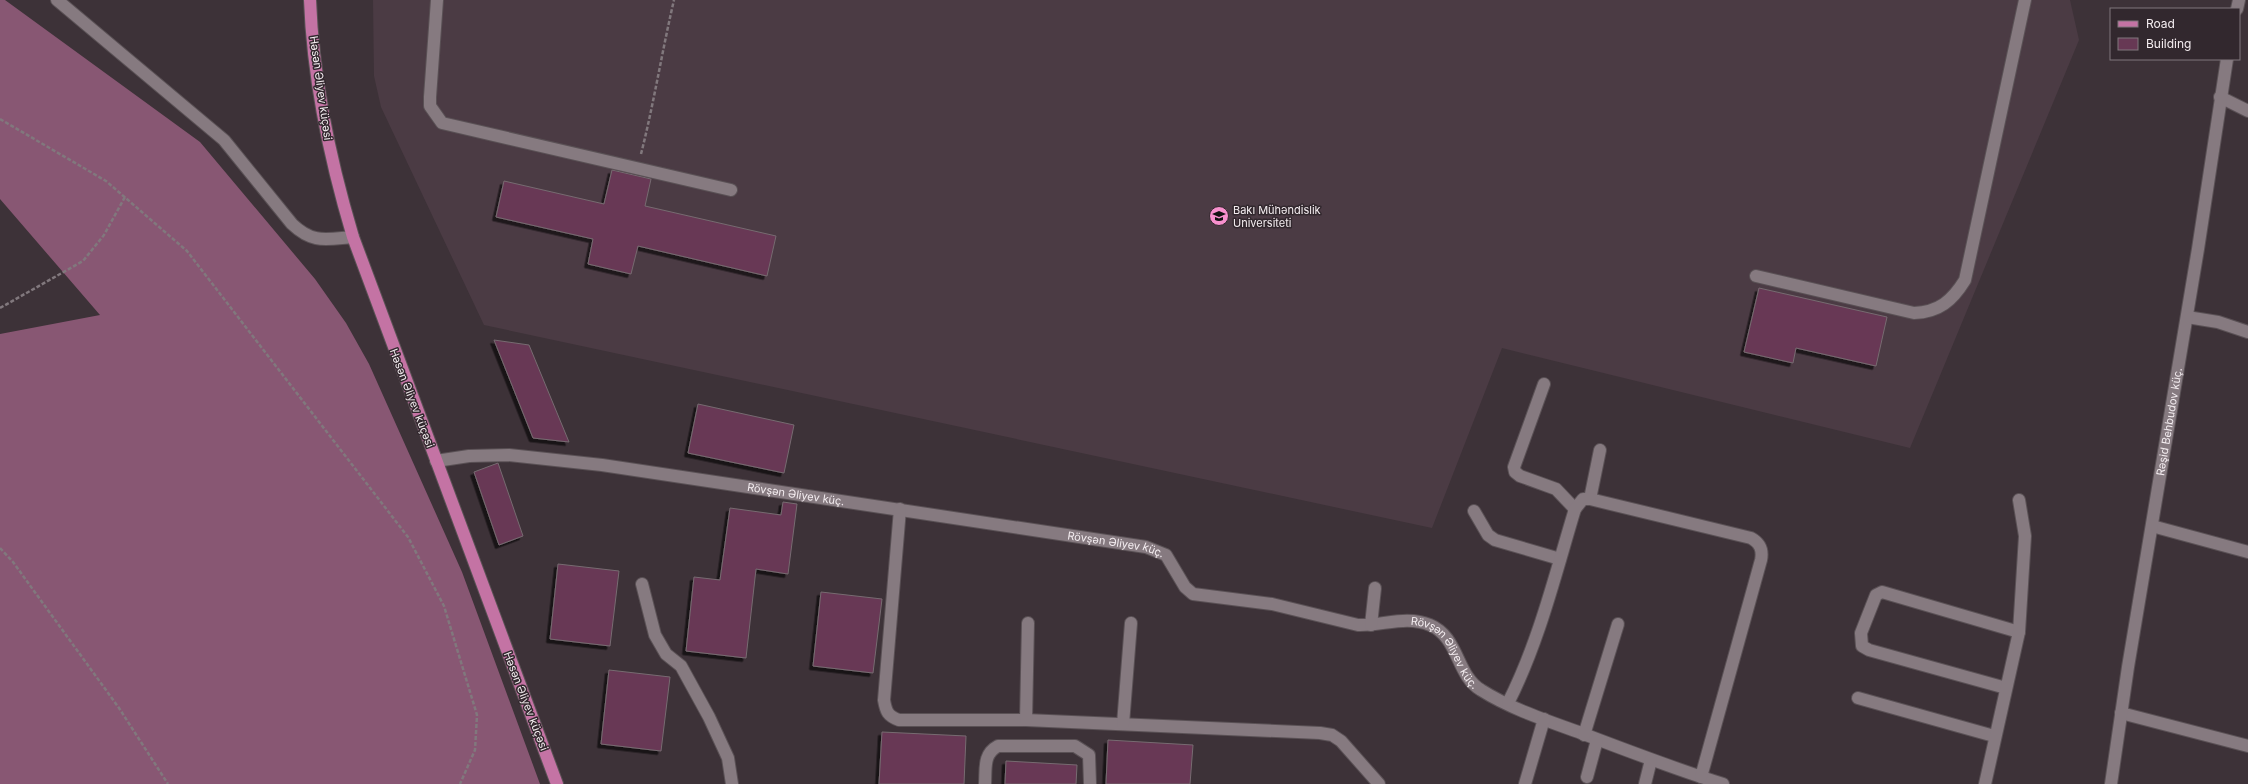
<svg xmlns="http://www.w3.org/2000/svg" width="2248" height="784" viewBox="0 0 2248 784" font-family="Inter,sans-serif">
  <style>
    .built { fill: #4b3b44 }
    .forest { fill: #885773 }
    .building { fill: #673854; stroke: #776b71; filter: url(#shadow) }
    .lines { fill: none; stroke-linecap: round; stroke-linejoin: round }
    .minor-casing { stroke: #5a5155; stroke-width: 14 }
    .major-casing { stroke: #5a5155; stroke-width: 14 }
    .path { stroke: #81787d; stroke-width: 2.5; stroke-dasharray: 4 2; stroke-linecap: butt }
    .minor { stroke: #867a80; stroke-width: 12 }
    .major { stroke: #c473a4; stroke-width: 12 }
    .labels { text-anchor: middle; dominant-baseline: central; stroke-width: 3; stroke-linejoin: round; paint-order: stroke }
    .street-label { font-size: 11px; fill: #f4edf0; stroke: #32282e }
    .poi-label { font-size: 11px; fill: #f4edf0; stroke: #32282e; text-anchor: start }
  </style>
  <defs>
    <filter id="shadow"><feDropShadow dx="-3.5" dy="3.5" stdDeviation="0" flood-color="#0009"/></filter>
  </defs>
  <rect width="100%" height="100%" fill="#3d3238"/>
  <polygon class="built" points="373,0 2070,0 2079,40 1910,448 1502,348 1432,528 484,325 381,107 374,76"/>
  <polygon class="forest" points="0,0 5,0 200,142 315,279 346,323 369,364 462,572 540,784 0,784 0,334 100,315 0,199"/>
  <g class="building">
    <polygon points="612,170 651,179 645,206 776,236 767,276 638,246 631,274 588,264 593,239 496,217 504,181 604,204"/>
    <polygon points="1759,288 1887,317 1876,366 1796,348 1793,363 1744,352"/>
    <polygon points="494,340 529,345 569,442 533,438"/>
    <polygon points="698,404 794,425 784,473 688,453"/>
    <polygon points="498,463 523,536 499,545 474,472"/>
    <polygon points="783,502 797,504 788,574 756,569 746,658 686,651 694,577 720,580 730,508 781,515"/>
    <polygon points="558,564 619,571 610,646 550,639"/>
    <polygon points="821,592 882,599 873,673 813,666"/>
    <polygon points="609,670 670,677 661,751 601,744"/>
    <polygon points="882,732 966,736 964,784 879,784"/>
    <polygon points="1108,740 1193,745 1190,784 1106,784"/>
    <polygon points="1006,761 1077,765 1076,784 1005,784"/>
  </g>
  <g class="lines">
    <defs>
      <g id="minor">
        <path d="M57,0L224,140L292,224C313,244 326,239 353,237"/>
        <polyline points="437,0 430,97 430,106 442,123 731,190"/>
        <polyline points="2237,9 2239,0"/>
        <polyline points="2220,97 2248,111"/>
        <path d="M1756,276L1914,313C1939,312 1952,301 1965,280L2025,0"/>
        <polyline points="2187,317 2218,322 2248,332"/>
        <polyline points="1544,384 1514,467 1515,472 1520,476 1556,489 1575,509"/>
        <path id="s1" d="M436,461L469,456L509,455L602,465L1146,547L1166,555L1185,587L1193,594L1272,604L1358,625C1382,626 1406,615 1430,625C1459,637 1456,675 1481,690C1511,709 1548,721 1581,733C1628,751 1675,769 1723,784"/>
        <polyline points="1590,499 1600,450"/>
        <path d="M900,509L884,700C886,712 888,716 899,720H1026L1320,733L1332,735L1341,741L1379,784"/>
        <polyline points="1474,511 1488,535 1495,540 1560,559"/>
        <polyline points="2152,526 2248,552"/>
        <polyline points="642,584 655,635 666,654 681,666 709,717 728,758 732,784"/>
        <polyline points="1371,625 1375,588"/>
        <polyline points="2006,688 1869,650 1862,646 1861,633 1876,595 1882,592 2019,632"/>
        <polyline points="1858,698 1994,736"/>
        <path d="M1508,703C1539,642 1555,575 1575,509L1583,499H1590L1751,538C1760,543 1763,550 1761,560L1701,777"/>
        <polyline points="2121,713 2248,746"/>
        <polyline points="1026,720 1028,623"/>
        <polyline points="1123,724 1131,623"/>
        <polyline points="1584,735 1618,624"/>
        <polyline points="1587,777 1597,740"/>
        <path d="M985,784C986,768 983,754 998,746H1075L1089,755L1090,784"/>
        <polyline points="1525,784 1544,719"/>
        <polyline points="1645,784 1651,760"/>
        <polyline points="1985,784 2019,632 2025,536 2019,500"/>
        <path id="s2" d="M2111,784L2128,667L2198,249L2227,59"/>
      </g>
      <path id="major" d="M310,0C313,81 330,160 353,237L557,784"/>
    </defs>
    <use href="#minor" class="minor-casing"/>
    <use href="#major" class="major-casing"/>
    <g class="path">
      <polyline points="0,119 106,181 187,251 408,537 444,606 477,715 475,750 460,784"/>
      <path d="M641,154C654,103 662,51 674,0"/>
      <polyline points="0,308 83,261 104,235 125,197"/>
      <polyline points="0,548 13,562 119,708 168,784"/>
    </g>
    <use href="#minor" class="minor"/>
    <use href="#major" class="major"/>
  </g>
  <defs>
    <symbol id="university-disc" viewBox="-11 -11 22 22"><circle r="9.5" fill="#f790cd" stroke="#32282e"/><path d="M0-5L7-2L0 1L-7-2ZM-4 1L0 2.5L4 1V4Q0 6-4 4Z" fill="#111"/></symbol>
  </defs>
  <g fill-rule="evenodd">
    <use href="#university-disc" x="1208" y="205" width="22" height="22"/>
  </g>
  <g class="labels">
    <g class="street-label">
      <text transform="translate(321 88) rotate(82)">Həsən Əliyev küçəsi</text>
      <text transform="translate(412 398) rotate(69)">Həsən Əliyev küçəsi</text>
      <text stroke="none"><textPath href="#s2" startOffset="367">Rəşid Behbudov küç.</textPath></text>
      <text stroke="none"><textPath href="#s1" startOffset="363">Rövşən Əliyev küç.</textPath></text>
      <text stroke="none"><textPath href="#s1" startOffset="687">Rövşən Əliyev küç.</textPath></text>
      <text stroke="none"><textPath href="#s1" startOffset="1057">Rövşən Əliyev küç.</textPath></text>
      <text transform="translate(526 701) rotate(69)">Həsən Əliyev küçəsi</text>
    </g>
    <g class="poi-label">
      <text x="1233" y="210">Bakı Mühəndislik<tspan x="1233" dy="13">Universiteti</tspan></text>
    </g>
  </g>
  <rect x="2110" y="8" width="130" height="52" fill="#32282e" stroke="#80777c"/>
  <rect x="2118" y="21" width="20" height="6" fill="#c473a4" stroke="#80777c"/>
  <text x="2146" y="28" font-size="12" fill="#f4edf0">Road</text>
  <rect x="2118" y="38" width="20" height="12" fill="#673854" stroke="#80777c"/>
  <text x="2146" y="48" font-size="12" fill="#f4edf0">Building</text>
</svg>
